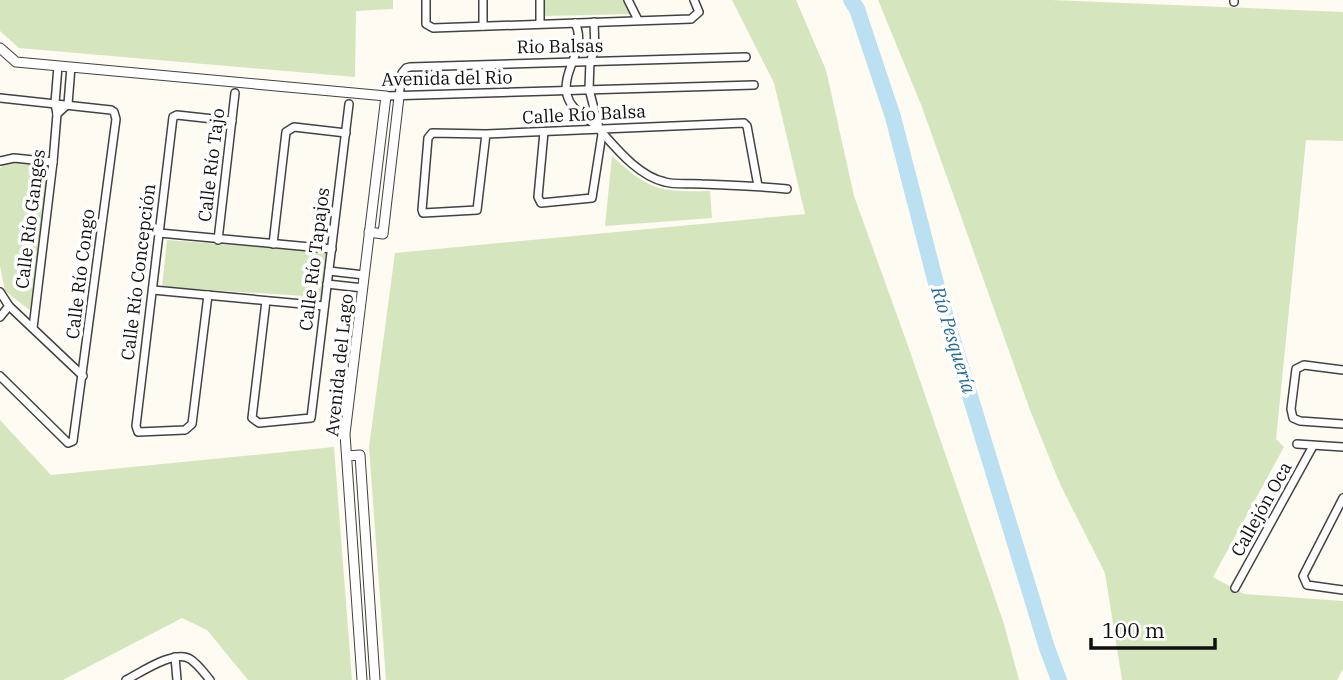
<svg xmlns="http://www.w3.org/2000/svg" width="1343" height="680" viewBox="0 0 1343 680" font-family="'IBM Plex Serif',serif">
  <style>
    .green { fill: #d5e6be }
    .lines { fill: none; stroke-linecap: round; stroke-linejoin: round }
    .river { stroke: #bae0f2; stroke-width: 16 }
    .minor-casing { stroke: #424242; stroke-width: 10 }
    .tertiary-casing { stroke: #424242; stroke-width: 11 }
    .minor { stroke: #fff; stroke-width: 7 }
    .tertiary { stroke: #fff; stroke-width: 9 }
    .labels { text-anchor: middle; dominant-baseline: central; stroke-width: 7; stroke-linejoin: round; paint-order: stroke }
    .street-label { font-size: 18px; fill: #0f0f0f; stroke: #fff }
    .water-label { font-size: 19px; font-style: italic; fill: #216a98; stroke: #fff }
  </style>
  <rect width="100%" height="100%" fill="#fefbf2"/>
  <g class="green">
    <polygon points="0,0 393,0 393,9 356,11 355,77 19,48 0,31"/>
    <polygon points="545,0 625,0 632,14 545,16"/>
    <polygon points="732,0 796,0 826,70 854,196 907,343 1004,624 1019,680 386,680 369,447 395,253 805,214 774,83"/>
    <polygon points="878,0 1051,0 1343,12 1343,141 1306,140 1276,439 1284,447 1213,577 1244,594 1343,601 1343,669 1337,680 1122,680 1105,573 1060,484 1030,410 922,107"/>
    <path d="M612,156C650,191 659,192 710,191L712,218L605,226Z"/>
    <polygon points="8,162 49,166 31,311 5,291 0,266 0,168"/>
    <polygon points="167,240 326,252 321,297 162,287"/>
    <polygon points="0,420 51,475 334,447 352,680 248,680 207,630 182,618 63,680 0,680"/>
  </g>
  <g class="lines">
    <polyline class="river" points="851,0 857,9 893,117 938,291 1047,648 1059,680"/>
    <defs>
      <g id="minor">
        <polyline points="426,0 426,24 433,28 691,19 699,12 694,0"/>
        <polyline points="483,0 483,26"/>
        <polyline points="628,0 638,20"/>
        <polyline points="1234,2 1234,0"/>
        <polyline points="594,22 595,51 590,61 589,89 599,128"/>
        <polyline points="540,23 540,0"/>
        <path d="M575,23C588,48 561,70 567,95C572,113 588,116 599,129C616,148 638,176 665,182C676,185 690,183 702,184C731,185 759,186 787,189"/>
        <polyline points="386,96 754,85"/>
        <polyline points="399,97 402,73 406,68 410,67 746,57"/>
        <polyline points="0,98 111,110 114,112 116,119 73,441 68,443 65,440 0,376"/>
        <polyline points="57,114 68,104 71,67"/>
        <polyline points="544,132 538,197 541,203 592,198 602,134"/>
        <polyline points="486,134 477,210 423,213 422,210 428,138 432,133 486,134 744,123 747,126 758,186"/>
        <polyline points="0,161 14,158 53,162"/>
        <polyline points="159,233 332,249"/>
        <polyline points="218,240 235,93"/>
        <polyline points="273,244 286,132 294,127 346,133"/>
        <polyline points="329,271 364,275"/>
        <polyline points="327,284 363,288"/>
        <polyline points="153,290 324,306"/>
        <polyline points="0,292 9,306 83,376"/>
        <polyline points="208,295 192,424 185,430 138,432 136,426 173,117 177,115 232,121"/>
        <polyline points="266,301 252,418 259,423 311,418 349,104"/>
        <polyline points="0,317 9,306"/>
        <polyline points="33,328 53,162 57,114 55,103 58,66"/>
        <polyline points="1343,370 1304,365 1296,369 1291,409 1293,418 1300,421 1343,424"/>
        <polyline points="1297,444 1343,447"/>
        <polyline points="1343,498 1303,576 1307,585 1343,590"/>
        <polyline points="1235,588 1313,446"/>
        <polyline points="175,657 177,680"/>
        <path d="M126,680C140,673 175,649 190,659C198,664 204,673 210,680"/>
      </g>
      <g id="tertiary">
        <polyline points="0,48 16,62 386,96 345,434 362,680"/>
        <polyline points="369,232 383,234 399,97"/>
        <polyline points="347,456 360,455 375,680"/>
      </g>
    </defs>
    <use href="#minor" class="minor-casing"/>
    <use href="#tertiary" class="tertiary-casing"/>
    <use href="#minor" class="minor"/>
    <use href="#tertiary" class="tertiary"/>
  </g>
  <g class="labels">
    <g class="street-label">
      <text transform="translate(560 46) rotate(-1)">Rio Balsas</text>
      <text transform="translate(447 78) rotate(-1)">Avenida del Rio</text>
      <text transform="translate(584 114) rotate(-3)">Calle Río Balsa</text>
      <text transform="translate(211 165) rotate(-83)">Calle Río Tajo</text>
      <text transform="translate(30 219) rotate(-83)">Calle Río Ganges</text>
      <text transform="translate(314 259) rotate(-83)">Calle Río Tapajos</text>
      <text transform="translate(138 272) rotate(-83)">Calle Río Concepción</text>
      <text transform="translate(80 274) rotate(-83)">Calle Río Congo</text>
      <text transform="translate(339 365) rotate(-84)">Avenida del Lago</text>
      <text transform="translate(1261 509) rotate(-61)">Callejón Oca</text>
    </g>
    <g class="water-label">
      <text transform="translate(954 340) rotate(73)">Río Pesquería</text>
    </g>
  </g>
  <path d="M1091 638v10h124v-10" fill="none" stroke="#0f0f0f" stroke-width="3.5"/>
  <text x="1102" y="638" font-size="21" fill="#0f0f0f" stroke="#ffffff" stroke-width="5" paint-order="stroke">100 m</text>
</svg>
